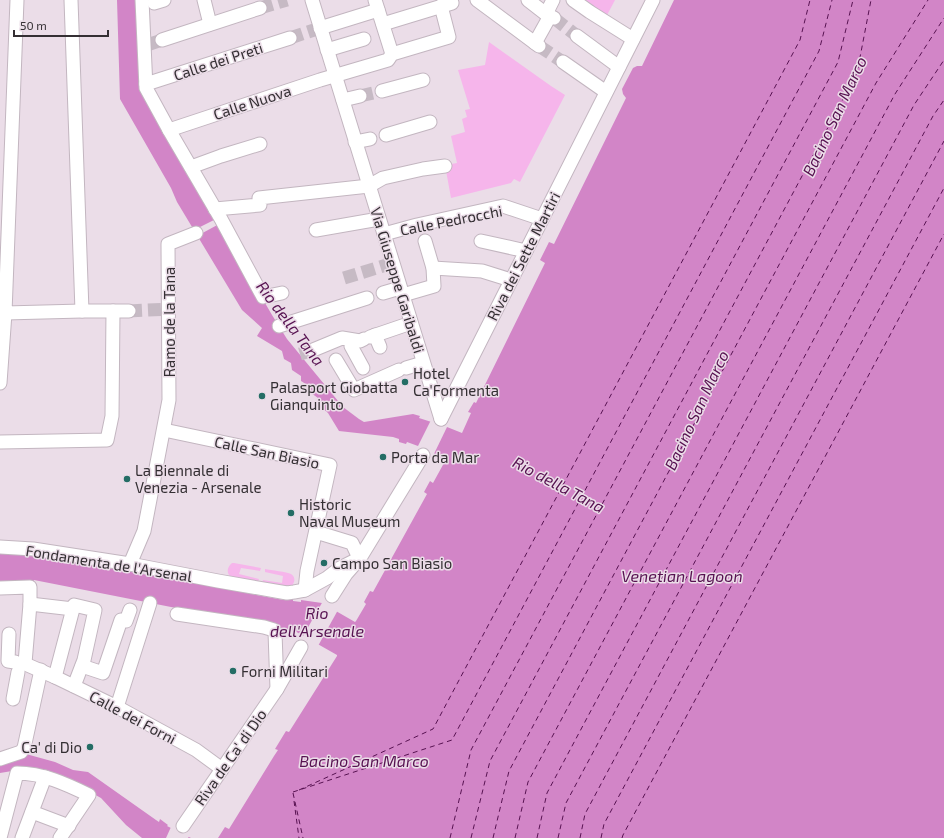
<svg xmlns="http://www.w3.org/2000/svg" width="944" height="838" viewBox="0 0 944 838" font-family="'Exo 2',sans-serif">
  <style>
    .green { fill: #f6b5eb }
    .forest { fill: #d285c7 }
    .pier { fill: #ebdde8 }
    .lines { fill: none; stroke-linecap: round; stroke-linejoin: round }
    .ferry { stroke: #571251; stroke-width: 1; stroke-dasharray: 5 4; stroke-linecap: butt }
    .street-tunnel { stroke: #c6bac4; stroke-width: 13; stroke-dasharray: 13 6; stroke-linecap: butt }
    .street-casing { stroke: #c3b6c0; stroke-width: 15 }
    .street { stroke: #fff; stroke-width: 13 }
    .poi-dot { fill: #246d65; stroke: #ebdde8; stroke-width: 1.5 }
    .labels { text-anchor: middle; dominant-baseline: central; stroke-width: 3; stroke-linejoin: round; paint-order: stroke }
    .street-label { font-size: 15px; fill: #342f33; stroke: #ebdde8 }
    .poi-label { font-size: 15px; fill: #342f33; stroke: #ebdde8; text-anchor: start }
    .water-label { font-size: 16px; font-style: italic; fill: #571251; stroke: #ebdde8 }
  </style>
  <rect width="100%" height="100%" fill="#ebdde8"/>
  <g class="green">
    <polygon points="578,0 615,0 606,17"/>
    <polygon points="489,42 551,86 565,95 520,182 514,179 511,183 451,198 445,165 457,163 451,136 465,132 462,119 467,117 465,110 470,109 458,70 485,65"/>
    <path d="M232,563H234L261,568L260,571L241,568L239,574L259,579L258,582L231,577C226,573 227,567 232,563Z"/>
    <path d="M265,569C271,570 287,572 291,574C297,578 294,584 290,588L262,583L263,580L282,583L283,576L265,572Z"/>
  </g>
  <g class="forest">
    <polygon points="117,0 138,0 142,87 232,246 272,315 287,339 343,407 359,419 364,422 413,414 420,416 419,418 447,427 462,433 471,413 468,412 474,402 476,403 545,263 540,260 549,242 554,244 626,98 623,94 622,89 633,68 637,66 642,66 674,0 944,0 944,838 218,838 225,827 229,829 274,756 278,750 275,749 286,731 289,732 337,656 337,655 293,630 292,632 278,628 279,625 276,624 171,607 34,580 33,583 0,583 0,552 34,555 182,581 284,600 285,598 293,599 293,601 301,602 301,600 322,603 355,622 356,621 366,604 364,602 370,591 373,592 427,494 424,492 430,481 433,483 444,463 418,446 407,442 406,444 399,442 399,439 393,437 339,431 328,413 320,406 318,398 311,393 309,386 301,381 301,376 292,370 291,363 284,359 282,351 257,336 262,328 242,310 177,202 171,188 120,99"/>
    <polygon points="26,754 55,762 73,770 88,772 156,820 159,822 160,819 168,825 167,826 191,838 142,838 126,825 101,798 79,786 12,771 0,773 0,761"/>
  </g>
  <g class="pier">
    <polygon points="218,218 221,223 197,236 194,230"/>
    <polygon points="431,420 448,425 432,458 417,448"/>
    <polygon points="323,601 338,610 318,646 302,638"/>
    <polygon points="171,827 190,835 188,838 166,838"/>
  </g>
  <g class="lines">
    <g class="ferry">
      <polyline points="299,790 433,729 800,40 810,0"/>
      <polyline points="293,792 452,740 819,51 832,0"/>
      <polyline points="293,793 303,838"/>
      <polyline points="294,801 299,838"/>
      <polyline points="450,838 471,750 838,62 853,0"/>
      <polyline points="471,838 490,761 857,73 871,0"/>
      <polyline points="493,838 509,771 876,83 928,0"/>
      <polyline points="515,838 528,782 895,94 944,18"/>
      <polyline points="537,838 547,793 914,105 944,60"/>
      <polyline points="558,838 566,803 933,116 944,100"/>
      <polyline points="580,838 585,814 944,141"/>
      <polyline points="601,838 604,824 944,188"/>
      <polyline points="622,838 623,835 944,234"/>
    </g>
    <g class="street-tunnel">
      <polyline points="260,8 287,0"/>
      <polyline points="554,18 577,36"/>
      <polyline points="290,38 320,28"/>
      <polyline points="147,45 162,40"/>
      <polyline points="539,46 563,62"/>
      <polyline points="360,96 382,91"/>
      <polyline points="344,278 393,263"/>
      <polyline points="129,311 169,309"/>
      <polyline points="300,354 313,350"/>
    </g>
    <defs>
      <g id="street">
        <polyline points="17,0 5,313 82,311"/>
        <polyline points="71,0 82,311 129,311"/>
        <polyline points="142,0 146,88 169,130 221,219 263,297 282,293"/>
        <polyline points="204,0 210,24"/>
        <polyline points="312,0 441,419"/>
        <polyline points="375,0 392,54"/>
        <polyline points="477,0 539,46"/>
        <polyline points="528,0 546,14 554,18"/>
        <polyline points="573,0 590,12 633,39"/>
        <polyline points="154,3 164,0"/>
        <polyline points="546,14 553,0"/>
        <polyline points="383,24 452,3 451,0"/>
        <polyline points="320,28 378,10"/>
        <polyline points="577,36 619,67"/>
        <polyline points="162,40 260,8"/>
        <polyline points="535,43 550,16"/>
        <polyline points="327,50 364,39"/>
        <polyline points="563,62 606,92"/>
        <polyline points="146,84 290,38"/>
        <polyline points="382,91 423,80"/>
        <polyline points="343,100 360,96"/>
        <polyline points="169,130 320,80 388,60 392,54 449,37 441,6"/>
        <polyline points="386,135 430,122"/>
        <polyline points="355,142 370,139"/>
        <polyline points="191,167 221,156 260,144"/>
        <polyline points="215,209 260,205 259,198 369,186 383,178 423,169 445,166"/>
        <polyline points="316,230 379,219"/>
        <polyline points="384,234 417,225 503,206 542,219"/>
        <polyline points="481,241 526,251"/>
        <polyline points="433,268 482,271 511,280"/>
        <polyline points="383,293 400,288"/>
        <polyline points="403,295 434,286 433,268 425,241"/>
        <polyline points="279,326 367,298"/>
        <polyline points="375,335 380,347"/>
        <polyline points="370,337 411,323"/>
        <polyline points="351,346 363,368"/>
        <polyline points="313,350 342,338 360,341 364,339"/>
        <polyline points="336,360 354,390 399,370"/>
        <polyline points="406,368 423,363"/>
        <polyline points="0,383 5,313"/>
        <polyline points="441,419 653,0"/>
        <polyline points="164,430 330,465 307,571 305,590"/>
        <polyline points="0,442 107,440 112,416 113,311"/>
        <polyline points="316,532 352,543 360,560"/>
        <polyline points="0,547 33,549 130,564 218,581 287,593 294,592 305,590 327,578 340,568 360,558"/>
        <polyline points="130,564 144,531 169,400 168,244 196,233"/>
        <polyline points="0,588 30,587 30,604 25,663"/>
        <polyline points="332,596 346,574 360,558 423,455"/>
        <polyline points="30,604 73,609"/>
        <polyline points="177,614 264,627 274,630 275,632 277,689"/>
        <polyline points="9,634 8,661 15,662"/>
        <polyline points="23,663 55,677 117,707 196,750 222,769"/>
        <polyline points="82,666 103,673 121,620 126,621 130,610"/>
        <polyline points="55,677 74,605 95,610 84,660 74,686"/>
        <polyline points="13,699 18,672"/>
        <polyline points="117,707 150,603"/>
        <polyline points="0,759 21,752 24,748 41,670"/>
        <polyline points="32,812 69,826"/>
        <polyline points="183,826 277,689 301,647"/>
        <path d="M0,838L17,773C43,773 66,784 89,795L60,838"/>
        <polyline points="22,838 45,777"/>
      </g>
    </defs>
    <use href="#street" class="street-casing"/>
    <use href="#street" class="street"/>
  </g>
  <g class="poi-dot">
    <circle cx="405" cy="382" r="4"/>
    <circle cx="262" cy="396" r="4"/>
    <circle cx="383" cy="457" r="4"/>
    <circle cx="127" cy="479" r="4"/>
    <circle cx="291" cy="513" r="4"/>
    <circle cx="324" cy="563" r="4"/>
    <circle cx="233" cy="671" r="4"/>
    <circle cx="90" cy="747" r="4"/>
  </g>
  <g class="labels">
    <g class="street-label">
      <text transform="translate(218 61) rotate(-18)">Calle dei Preti</text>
      <text transform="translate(252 102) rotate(-18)">Calle Nuova</text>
      <text transform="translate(451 220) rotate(-11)">Calle Pedrocchi</text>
      <text transform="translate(523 256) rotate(-63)">Riva dei Sette Martiri</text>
      <text transform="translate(398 280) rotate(73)">Via Giuseppe Garibaldi</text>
      <text transform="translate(169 322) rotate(-90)">Ramo de la Tana</text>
      <text transform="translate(267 452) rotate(12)">Calle San Biasio</text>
      <text transform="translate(109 563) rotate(9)">Fondamenta de l'Arsenal</text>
      <text transform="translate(133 717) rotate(28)">Calle dei Forni</text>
      <text transform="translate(230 757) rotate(-55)">Riva de Ca' di Dio</text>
    </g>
    <g class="poi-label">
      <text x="413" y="373">Hotel<tspan x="413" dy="17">Ca'Formenta</tspan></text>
      <text x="270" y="387">Palasport Giobatta<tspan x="270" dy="17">Gianquinto</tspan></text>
      <text x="391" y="457">Porta da Mar</text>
      <text x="135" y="470">La Biennale di<tspan x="135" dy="17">Venezia - Arsenale</tspan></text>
      <text x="299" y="504">Historic<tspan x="299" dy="17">Naval Museum</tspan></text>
      <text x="332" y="563">Campo San Biasio</text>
      <text x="241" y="671">Forni Militari</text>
      <text x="82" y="747" text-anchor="end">Ca' di Dio</text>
    </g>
    <g class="water-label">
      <text transform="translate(834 116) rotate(-65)">Bacino San Marco</text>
      <text transform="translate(291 323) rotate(53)">Rio della Tana</text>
      <text transform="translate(696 410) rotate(-65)">Bacino San Marco</text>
      <text transform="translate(559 484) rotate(28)">Rio della Tana</text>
      <text x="682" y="575">Venetian Lagoon</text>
      <text x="317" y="612">Rio<tspan x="317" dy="18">dell'Arsenale</tspan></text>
      <text x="364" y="760">Bacino San Marco</text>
    </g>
  </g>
  <path d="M14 30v6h94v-6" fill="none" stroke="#342f33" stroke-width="2"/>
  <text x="20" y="30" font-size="12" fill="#342f33" stroke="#ebdde8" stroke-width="3" paint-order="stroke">50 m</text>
</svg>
